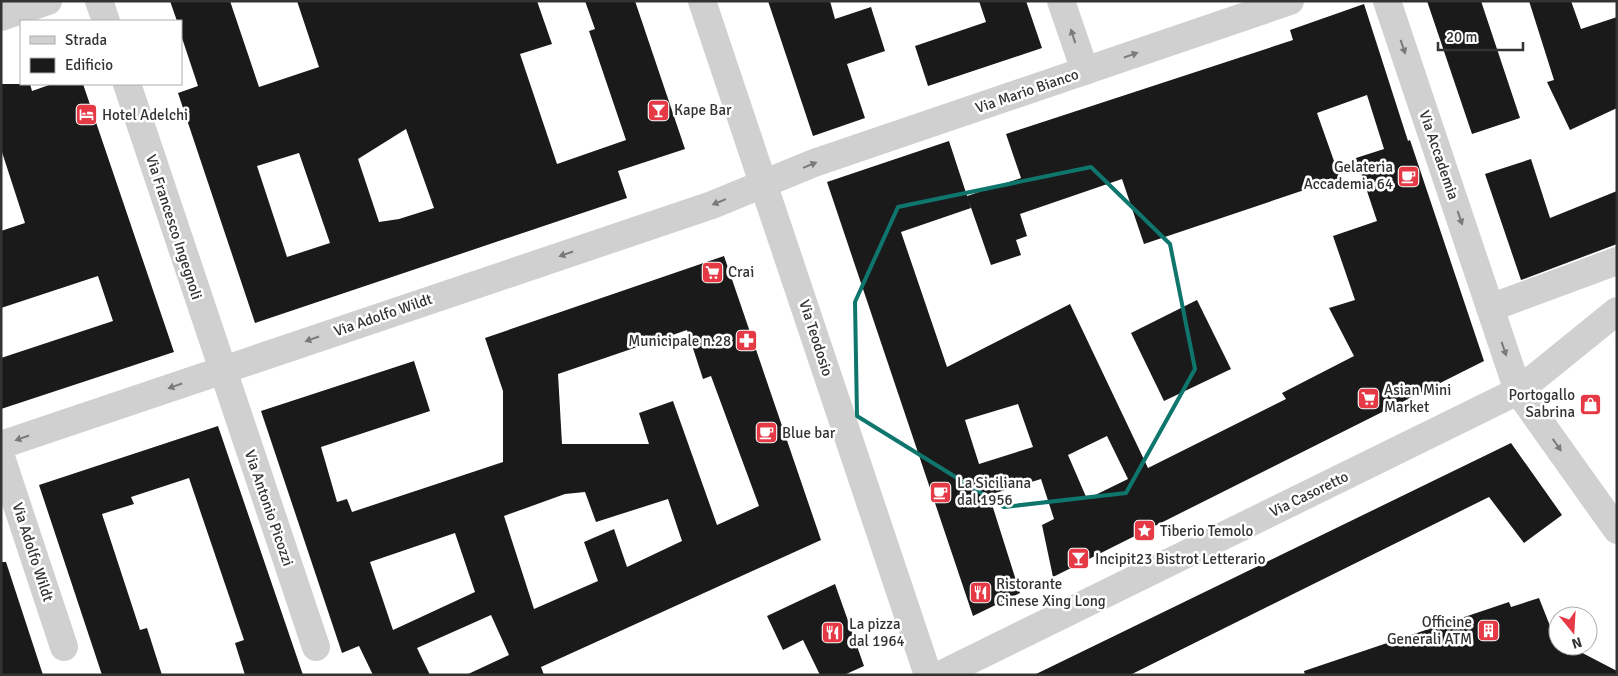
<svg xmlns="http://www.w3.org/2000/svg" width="1618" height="676" viewBox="0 0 1618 676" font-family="Signika,sans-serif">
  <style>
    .building { fill: #1a1a1a; fill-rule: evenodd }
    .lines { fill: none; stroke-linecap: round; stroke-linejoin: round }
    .minor { stroke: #d0d0d0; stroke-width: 28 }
    .oneway { fill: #7a7a7a }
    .marked { fill: none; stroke: #0f766e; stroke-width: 4; stroke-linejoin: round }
    .labels { text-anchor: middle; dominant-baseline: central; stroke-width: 5; stroke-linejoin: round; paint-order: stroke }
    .street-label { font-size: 15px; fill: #333; stroke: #fff }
    .poi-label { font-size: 15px; fill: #333; stroke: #fff; text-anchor: start }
  </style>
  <rect width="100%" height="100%" fill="#fff"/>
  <g class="building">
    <path d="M170,1H230L259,87L319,67L297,1H537L552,44L520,54L557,164L626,140L589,31L595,29L585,1H635L685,149L618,171L627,198L255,323L178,93L198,86L181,35V21H177ZM406,129L434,208L399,219L379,222L358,159ZM299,153L330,243L287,257L257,166Z"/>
    <polygon points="768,1 830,1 835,19 871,7 885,51 847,64 865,118 813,136"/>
    <polygon points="979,1 1026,1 1042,48 928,86 915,46 986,22"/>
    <polygon points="1427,1 1481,1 1520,118 1472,134"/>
    <polygon points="1529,1 1571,1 1581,29 1617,17 1617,108 1570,130 1547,82 1554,80"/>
    <path d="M1364,4L1408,141L1410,140L1484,361L1053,577L1042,525L1054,519L1041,479L989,495L1020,593L973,616L827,182L949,141L971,208L901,232L947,367L1070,304L1148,468L1286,399L1282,393L1354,356L1329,308L1355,300L1333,236L1377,221L1356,158L1384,149L1367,95L1317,113L1340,178L1144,244L1122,179L1020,214L1027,236L1016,240L1021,255L991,265L967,196L1021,178L1006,134L1293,40L1290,30ZM1018,404L1033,447L979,464L965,420ZM1107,436L1128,479L1087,499L1068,455Z"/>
    <polygon points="1,84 30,84 32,91 52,84 83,84 174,352 1,409 1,358 113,321 98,276 1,308 1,231 25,223 1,149"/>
    <polygon points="1531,159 1550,218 1617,191 1617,244 1521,280 1485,174"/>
    <path d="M724,256L821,540L541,667L544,675H466L509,655L491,615L417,648L430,675H373L359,646L342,653L261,411L414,361L430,411L321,447L337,502L347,499L352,512L503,462V391L485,338ZM687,330L703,379L711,376L759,506L717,525L673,401L639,413L649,444H562L558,374ZM585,492L596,522L668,499L682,541L627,567L614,529L584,542L598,581L534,609L504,516L565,494ZM455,533L475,592L393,630L370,562Z"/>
    <polygon points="1197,300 1231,369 1164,401 1131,333"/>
    <polygon points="218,426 303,675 245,675 235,643 244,640 189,478 131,497 134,504 102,514 140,630 147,628 162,675 102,675 39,485"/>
    <polygon points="1511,443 1562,515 1524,543 1489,497 1130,675 1034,675"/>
    <polygon points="1,562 6,562 43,675 1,675"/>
    <polygon points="835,584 864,666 844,675 820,675 803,640 783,650 767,616"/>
    <polygon points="1539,598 1558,646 1569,646 1617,671 1617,675 1305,675 1304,671 1509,602 1511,607"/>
  </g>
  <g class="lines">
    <g class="minor">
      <polyline points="99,1 106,21"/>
      <polyline points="702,1 928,675"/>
      <polyline points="1061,1 1085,71"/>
      <polyline points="1387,1 1518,391 1617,530"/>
      <polyline points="1,17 48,1"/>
      <polyline points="127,84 316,647"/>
      <polyline points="1490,308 1617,261"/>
      <polyline points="1,445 712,205 814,163 1290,1"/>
      <polyline points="1,457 64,647"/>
      <polyline points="940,675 1518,391 1617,311"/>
    </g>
  </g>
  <defs><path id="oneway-solid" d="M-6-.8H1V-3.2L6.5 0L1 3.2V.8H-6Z" transform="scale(1.25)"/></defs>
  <g class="oneway">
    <use href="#oneway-solid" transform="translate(1073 36) rotate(-108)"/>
    <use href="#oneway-solid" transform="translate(1403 47) rotate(71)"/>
    <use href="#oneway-solid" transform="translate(1131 55) rotate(-19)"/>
    <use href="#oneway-solid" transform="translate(810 165) rotate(-22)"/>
    <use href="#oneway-solid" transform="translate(719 202) rotate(158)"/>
    <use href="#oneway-solid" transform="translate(1460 218) rotate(71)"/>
    <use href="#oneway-solid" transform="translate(566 254) rotate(161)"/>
    <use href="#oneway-solid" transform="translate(312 339) rotate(161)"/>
    <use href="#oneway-solid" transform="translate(1504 349) rotate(71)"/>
    <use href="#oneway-solid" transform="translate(175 386) rotate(161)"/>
    <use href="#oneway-solid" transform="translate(22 438) rotate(161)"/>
    <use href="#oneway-solid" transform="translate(1557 445) rotate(55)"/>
  </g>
  <path class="marked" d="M1091,167L1170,244L1195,369L1126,493L1004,507L857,416L855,302L898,207Z"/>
  <defs>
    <symbol id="bar-square" viewBox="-11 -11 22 22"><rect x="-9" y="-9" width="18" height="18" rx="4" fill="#e63946" stroke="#fff"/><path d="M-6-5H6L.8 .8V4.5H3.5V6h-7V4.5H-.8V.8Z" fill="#fff"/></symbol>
    <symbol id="hotel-square" viewBox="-11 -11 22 22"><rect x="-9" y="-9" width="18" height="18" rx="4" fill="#e63946" stroke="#fff"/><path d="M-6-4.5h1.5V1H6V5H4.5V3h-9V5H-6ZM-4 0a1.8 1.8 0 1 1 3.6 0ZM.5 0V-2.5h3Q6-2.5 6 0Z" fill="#fff"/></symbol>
    <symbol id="cafe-square" viewBox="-11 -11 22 22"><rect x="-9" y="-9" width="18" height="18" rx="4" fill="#e63946" stroke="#fff"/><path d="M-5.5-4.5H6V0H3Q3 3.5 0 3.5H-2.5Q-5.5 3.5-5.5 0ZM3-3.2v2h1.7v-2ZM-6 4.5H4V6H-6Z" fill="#fff"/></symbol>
    <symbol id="supermarket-square" viewBox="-11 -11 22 22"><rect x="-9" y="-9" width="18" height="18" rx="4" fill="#e63946" stroke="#fff"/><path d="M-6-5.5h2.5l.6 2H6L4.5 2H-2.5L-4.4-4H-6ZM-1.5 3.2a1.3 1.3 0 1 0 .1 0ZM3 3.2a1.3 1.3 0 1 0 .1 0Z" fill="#fff"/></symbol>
    <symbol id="pharmacy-square" viewBox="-11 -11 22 22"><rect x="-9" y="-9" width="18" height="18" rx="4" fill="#e63946" stroke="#fff"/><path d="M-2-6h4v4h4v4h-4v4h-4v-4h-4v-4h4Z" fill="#fff"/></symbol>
    <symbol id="shop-square" viewBox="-11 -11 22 22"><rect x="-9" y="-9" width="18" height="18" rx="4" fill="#e63946" stroke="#fff"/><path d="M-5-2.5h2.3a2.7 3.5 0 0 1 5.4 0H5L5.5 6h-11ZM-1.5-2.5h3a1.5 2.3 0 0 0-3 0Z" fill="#fff"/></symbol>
    <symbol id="sight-square" viewBox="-11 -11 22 22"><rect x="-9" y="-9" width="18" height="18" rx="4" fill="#e63946" stroke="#fff"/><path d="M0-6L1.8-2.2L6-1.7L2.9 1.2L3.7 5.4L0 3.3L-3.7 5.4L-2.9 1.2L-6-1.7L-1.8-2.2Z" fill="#fff"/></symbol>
    <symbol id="restaurant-square" viewBox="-11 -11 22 22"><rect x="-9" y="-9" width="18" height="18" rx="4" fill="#e63946" stroke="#fff"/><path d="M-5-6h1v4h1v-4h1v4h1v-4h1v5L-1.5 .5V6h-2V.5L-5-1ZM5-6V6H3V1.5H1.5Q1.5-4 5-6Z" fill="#fff"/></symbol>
    <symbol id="building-square" viewBox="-11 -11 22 22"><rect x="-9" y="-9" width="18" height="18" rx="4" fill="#e63946" stroke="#fff"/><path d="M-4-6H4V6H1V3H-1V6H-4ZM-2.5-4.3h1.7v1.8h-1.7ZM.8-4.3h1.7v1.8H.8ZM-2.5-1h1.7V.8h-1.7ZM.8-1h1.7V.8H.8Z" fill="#fff"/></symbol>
  </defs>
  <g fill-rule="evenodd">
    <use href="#bar-square" x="646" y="98" width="25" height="25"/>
    <use href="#hotel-square" x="74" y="102" width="25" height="25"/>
    <use href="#cafe-square" x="1396" y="164" width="25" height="25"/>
    <use href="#supermarket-square" x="700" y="260" width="25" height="25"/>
    <use href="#pharmacy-square" x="734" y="328" width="25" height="25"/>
    <use href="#supermarket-square" x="1356" y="386" width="25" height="25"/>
    <use href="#shop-square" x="1578" y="392" width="25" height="25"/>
    <use href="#cafe-square" x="754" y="420" width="25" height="25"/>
    <use href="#cafe-square" x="928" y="480" width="25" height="25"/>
    <use href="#sight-square" x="1132" y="518" width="25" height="25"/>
    <use href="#bar-square" x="1066" y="546" width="25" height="25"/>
    <use href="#restaurant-square" x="968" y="580" width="25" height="25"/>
    <use href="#building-square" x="1476" y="618" width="25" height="25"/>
    <use href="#restaurant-square" x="820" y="620" width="25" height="25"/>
  </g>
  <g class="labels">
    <g class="street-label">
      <text transform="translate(1027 91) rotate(-19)">Via Mario Bianco</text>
      <text transform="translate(1439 155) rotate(71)">Via Accademia</text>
      <text transform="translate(174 227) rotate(72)">Via Francesco Ingegnoli</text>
      <text transform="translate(383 315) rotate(-19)">Via Adolfo Wildt</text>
      <text transform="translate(816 338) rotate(72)">Via Teodosio</text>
      <text transform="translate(1309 494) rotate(-26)">Via Casoretto</text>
      <text transform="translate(269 508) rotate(71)">Via Antonio Picozzi</text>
      <text transform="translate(33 552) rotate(72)">Via Adolfo Wildt</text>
    </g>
    <g class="poi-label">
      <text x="674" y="110">Kape Bar</text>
      <text x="102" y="115">Hotel Adelchi</text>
      <text x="1393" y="167" text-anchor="end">Gelateria<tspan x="1393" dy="17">Accademia 64</tspan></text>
      <text x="728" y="272">Crai</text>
      <text x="731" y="341" text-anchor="end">Municipale n.28</text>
      <text x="1384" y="390">Asian Mini<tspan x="1384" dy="17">Market</tspan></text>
      <text x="1575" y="395" text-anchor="end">Portogallo<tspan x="1575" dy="17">Sabrina</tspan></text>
      <text x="782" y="433">Blue bar</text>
      <text x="957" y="483">La Siciliana<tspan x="957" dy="17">dal 1956</tspan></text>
      <text x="1160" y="531">Tiberio Temolo</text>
      <text x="1095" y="559">Incipit23 Bistrot Letterario</text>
      <text x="996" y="584">Ristorante<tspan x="996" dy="17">Cinese Xing Long</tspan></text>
      <text x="1472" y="622" text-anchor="end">Officine<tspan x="1472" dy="17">Generali ATM</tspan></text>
      <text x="849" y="624">La pizza<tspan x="849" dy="17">dal 1964</tspan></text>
    </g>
  </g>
  <rect width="1618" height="676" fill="none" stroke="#333333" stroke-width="5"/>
  <rect x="20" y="20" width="162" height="65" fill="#ffffff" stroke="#adadad"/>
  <rect x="30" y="36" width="25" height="8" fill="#d0d0d0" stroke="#adadad"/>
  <text x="65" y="45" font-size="15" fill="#333333">Strada</text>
  <rect x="30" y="58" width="25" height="15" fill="#1a1a1a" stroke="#adadad"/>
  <text x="65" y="70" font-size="15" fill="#333333">Edificio</text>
  <g transform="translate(1573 631) rotate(162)"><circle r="24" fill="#ffffff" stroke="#adadad"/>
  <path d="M0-4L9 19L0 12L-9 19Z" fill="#e63946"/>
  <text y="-8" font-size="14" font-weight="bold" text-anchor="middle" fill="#333333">N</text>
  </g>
  <path d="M1438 42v8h85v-8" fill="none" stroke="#333333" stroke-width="2.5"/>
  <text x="1446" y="42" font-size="15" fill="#333333" stroke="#ffffff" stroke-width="4" paint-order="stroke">20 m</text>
</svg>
